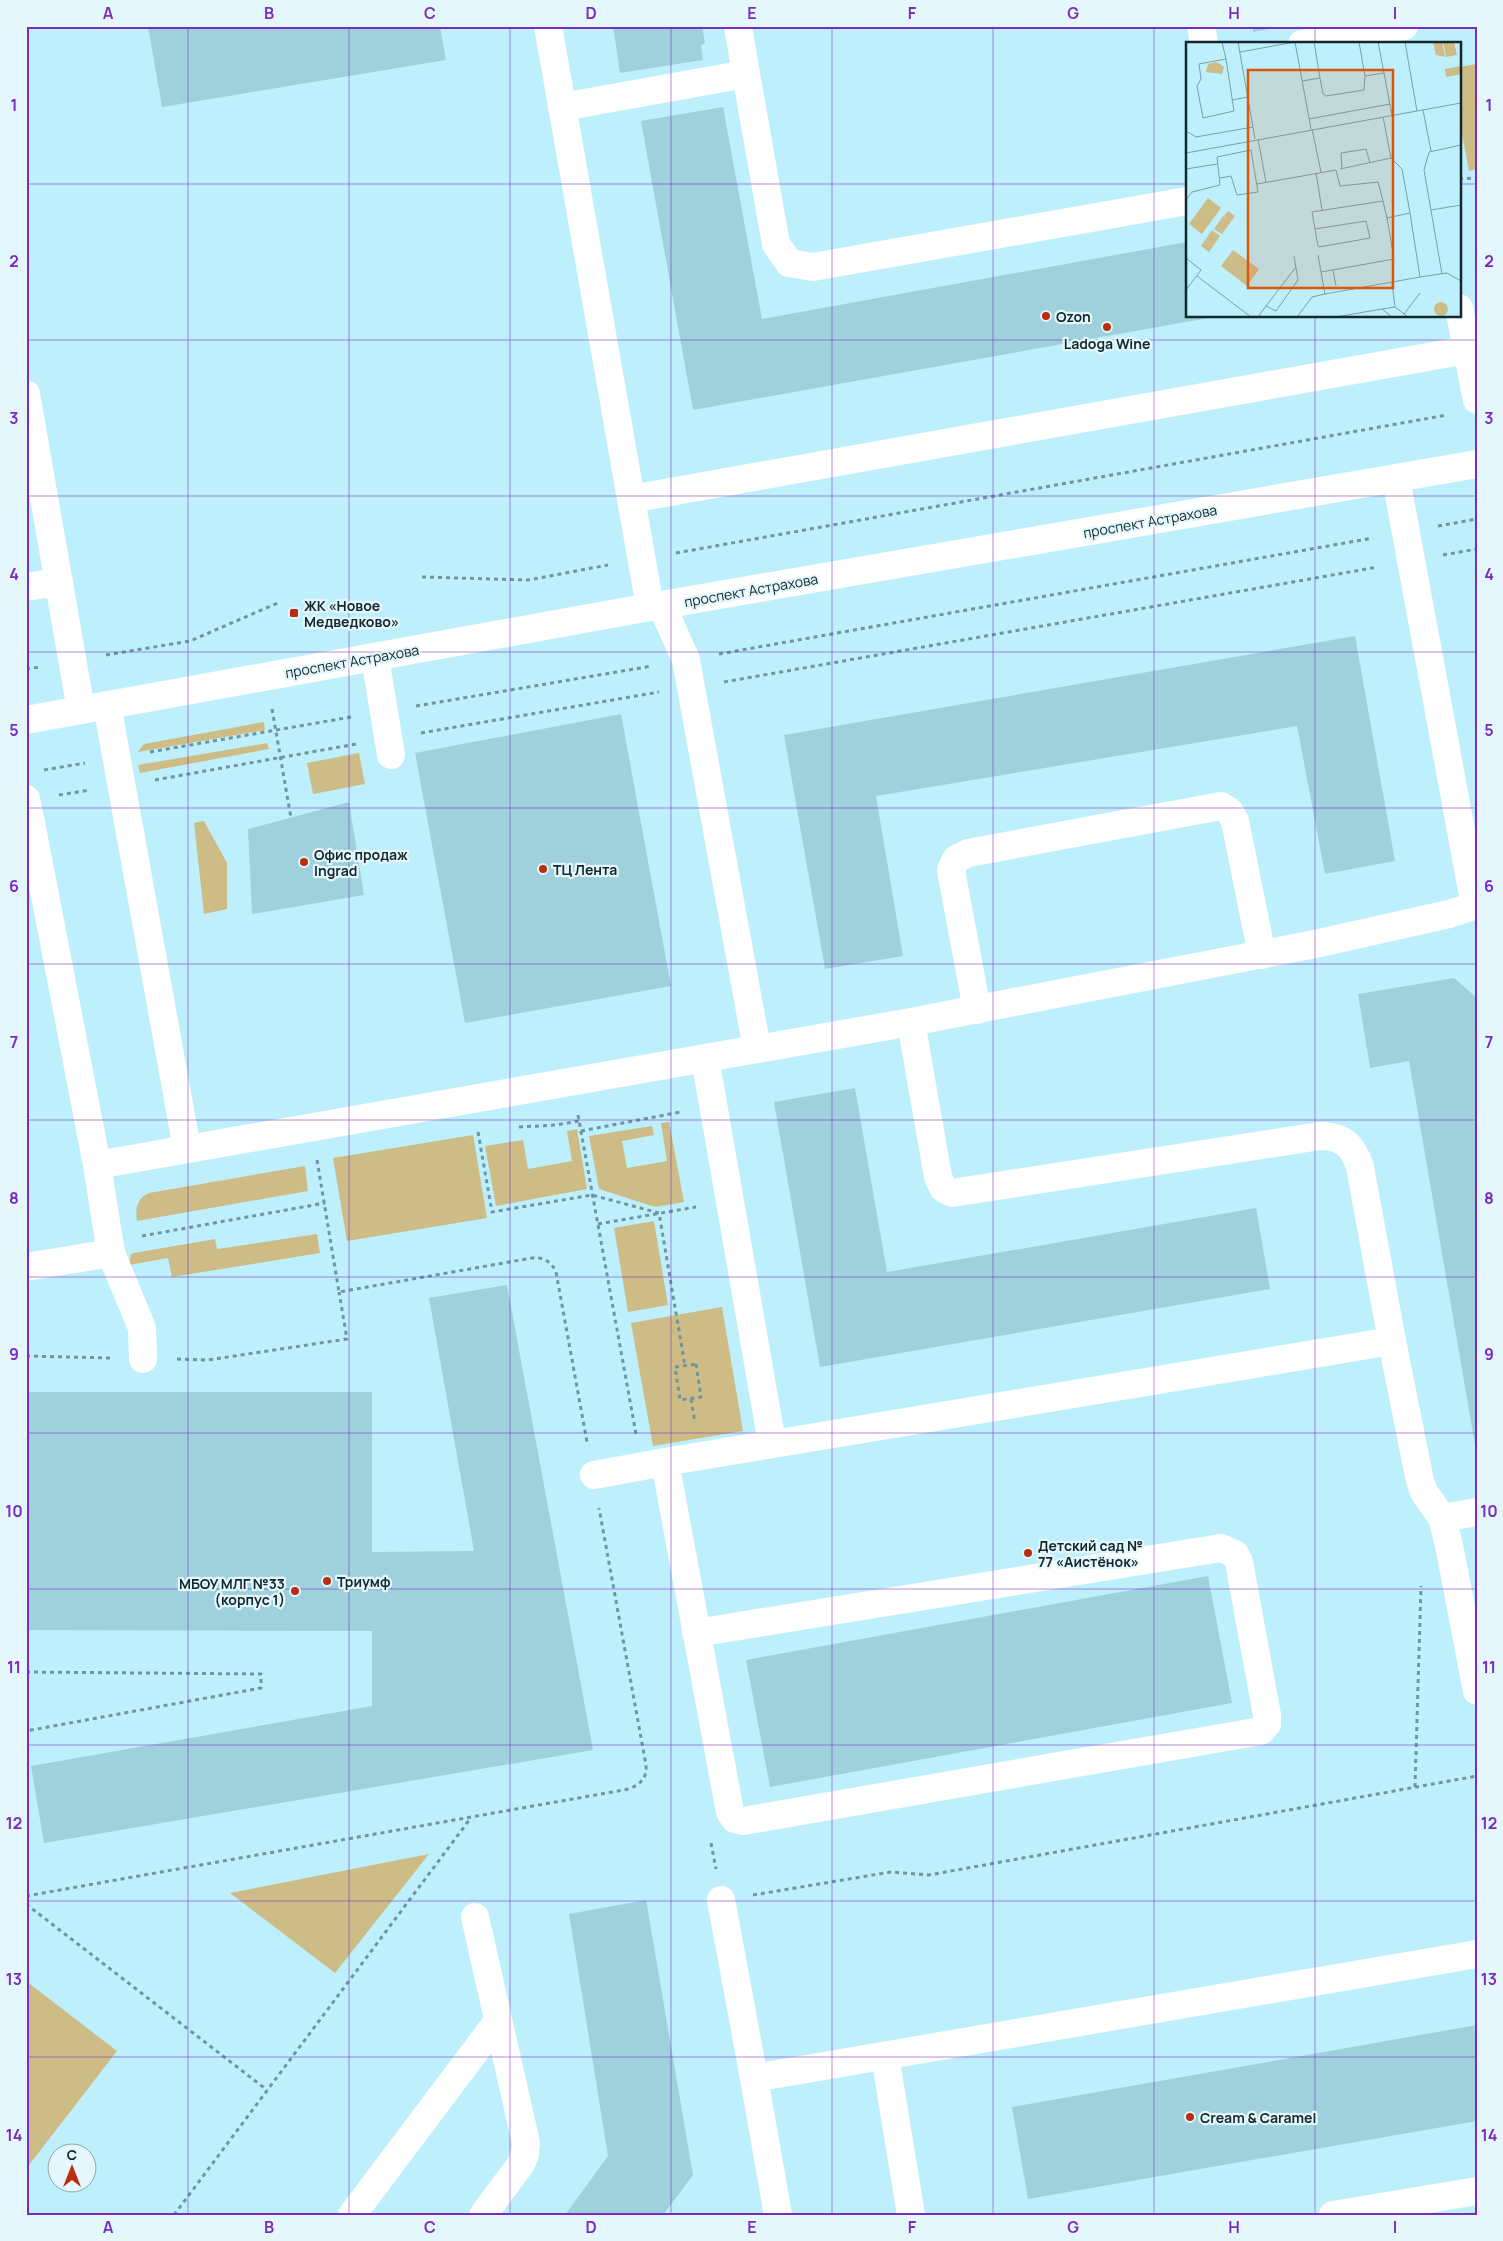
<svg xmlns="http://www.w3.org/2000/svg" width="1503" height="2241" viewBox="0 0 1503 2241" font-family="Manrope,sans-serif">
  <style>
    .green { fill: #cdbc86 }
    .building { fill: #9ed1dc }
    .lines { fill: none; stroke-linecap: round; stroke-linejoin: round }
    .path { stroke: #70959e; stroke-width: 3; stroke-dasharray: 4 4; stroke-linecap: butt }
    .minor { stroke: #fff; stroke-width: 28 }
    .grid { fill: none; stroke: #7b2cbf; stroke-width: 1; stroke-opacity: 0.55 }
    .poi-dot { fill: #b92d11; stroke: #e3f7fc; stroke-width: 2 }
    .labels { text-anchor: middle; dominant-baseline: central; stroke-width: 4.5; stroke-linejoin: round; paint-order: stroke }
    .poi-label { font-size: 14px; font-weight: bold; fill: #13272c; stroke: #e3f7fc; text-anchor: start }
    .street-label { font-size: 14px; fill: #13272c; stroke: #e3f7fc }
    .inset-road { fill: none; stroke: #79a0a9; stroke-width: 1 }
    .view { fill: #dd560e; fill-opacity: 0.15; stroke: #dd560e; stroke-width: 2.5 }
    .inset-edge { fill: none; stroke: #13272c; stroke-width: 2.5 }
    .neatline { fill: none; stroke: #7b2cbf; stroke-width: 2 }
    .grid-label { font-size: 16px; text-anchor: middle; font-weight: bold; fill: #7b2cbf }
  </style>
  <rect width="100%" height="100%" fill="#bdf0fc"/>
  <g class="green">
    <polygon points="1477,64 1477,169 1469,171 1459,118 1459,67"/>
    <polygon points="264,722 265,730 138,752 144,744"/>
    <polygon points="267,743 269,749 140,773 138,765"/>
    <polygon points="359,753 365,784 313,794 307,763"/>
    <polygon points="204,821 227,863 227,909 204,914 194,823"/>
    <polygon points="669,1122 684,1202 655,1207 599,1189 589,1136 652,1126 654,1135 622,1141 627,1168 667,1161 661,1123"/>
    <polygon points="577,1129 587,1189 496,1206 485,1146 523,1140 528,1169 572,1161 567,1131"/>
    <polygon points="473,1135 487,1218 347,1241 333,1158"/>
    <path d="M305,1166L308,1191L137,1221C135,1209 137,1198 149,1193Z"/>
    <polygon points="654,1221 668,1305 628,1312 614,1228"/>
    <polygon points="317,1234 320,1253 172,1277 168,1258 129,1265 131,1254 134,1253 215,1239 217,1249"/>
    <polygon points="722,1307 743,1431 653,1446 631,1323"/>
    <polygon points="429,1854 335,1973 230,1893"/>
    <polygon points="26,1981 117,2051 26,2169"/>
  </g>
  <g class="building">
    <polygon points="148,26 440,26 446,60 162,107"/>
    <polygon points="613,26 702,26 705,44 701,45 703,60 620,73"/>
    <polygon points="1253,26 1279,26 1279,27 1253,32"/>
    <polygon points="723,107 762,319 1187,242 1187,316 1214,317 693,410 641,121"/>
    <polygon points="1355,636 1395,861 1325,874 1297,726 876,796 903,956 825,969 784,735"/>
    <polygon points="621,714 671,986 465,1023 415,753"/>
    <polygon points="349,802 364,895 252,914 248,829"/>
    <polygon points="1454,978 1477,998 1476,1451 1409,1061 1370,1068 1358,994"/>
    <polygon points="855,1088 887,1272 1256,1208 1270,1289 820,1367 774,1102"/>
    <polygon points="507,1285 593,1750 44,1843 31,1766 372,1706 372,1631 26,1630 26,1392 372,1392 372,1552 474,1551 429,1298"/>
    <polygon points="1208,1576 1232,1703 770,1787 746,1660"/>
    <polygon points="646,1900 693,2175 663,2215 565,2215 608,2156 569,1914"/>
    <polygon points="1477,2025 1477,2121 1028,2199 1012,2107"/>
  </g>
  <g class="lines">
    <g class="path">
      <polyline points="1459,179 1477,178"/>
      <polyline points="1438,526 1477,519"/>
      <polyline points="676,553 1447,415"/>
      <polyline points="1443,555 1477,549"/>
      <polyline points="422,577 528,580 608,565"/>
      <polyline points="719,654 1373,538"/>
      <polyline points="106,655 190,641 280,602"/>
      <polyline points="26,669 40,667"/>
      <polyline points="724,682 1378,567"/>
      <polyline points="416,706 652,666"/>
      <polyline points="272,709 291,818"/>
      <polyline points="421,733 659,692"/>
      <polyline points="150,752 351,717"/>
      <polyline points="44,770 85,763"/>
      <polyline points="155,780 356,744"/>
      <polyline points="59,795 90,790"/>
      <polyline points="578,1115 636,1434"/>
      <polyline points="519,1127 556,1125 579,1121"/>
      <polyline points="581,1131 681,1112"/>
      <polyline points="478,1132 492,1212 592,1195 659,1213 685,1366"/>
      <path d="M317,1160L339,1292L532,1258C543,1257 551,1261 556,1272L587,1442"/>
      <polyline points="598,1224 696,1207"/>
      <polyline points="142,1236 325,1203"/>
      <polyline points="26,1356 111,1358"/>
      <polyline points="177,1359 208,1360 347,1339 339,1292"/>
      <polygon points="696,1364 701,1397 680,1400 675,1367"/>
      <polyline points="691,1399 695,1423"/>
      <polyline points="26,1672 261,1674 261,1688 26,1731"/>
      <polyline points="1415,1787 1421,1586"/>
      <polyline points="711,1843 716,1869"/>
      <polyline points="753,1895 891,1872 929,1875 1477,1776"/>
      <path d="M26,1896L629,1789C641,1784 647,1778 646,1765L599,1508"/>
      <polyline points="26,1904 267,2090"/>
      <polyline points="174,2215 470,1819"/>
    </g>
    <g class="minor">
      <polyline points="548,26 650,607"/>
      <polyline points="738,26 746,74"/>
      <polyline points="1201,26 1204,44"/>
      <polyline points="1302,44 1404,26"/>
      <polyline points="562,107 746,74 776,244 789,263 813,267 1187,201"/>
      <polyline points="1459,308 1477,400"/>
      <polyline points="26,394 81,710"/>
      <polyline points="1396,479 1472,890 1477,902"/>
      <polyline points="631,499 1467,350"/>
      <polyline points="26,587 59,582"/>
      <polyline points="662,606 686,660 757,1049"/>
      <polyline points="375,657 391,755"/>
      <polyline points="107,705 187,1149"/>
      <polyline points="26,720 650,607 1477,464"/>
      <polyline points="26,799 31,823"/>
      <polyline points="26,824 31,823 97,1165 111,1253 26,1267"/>
      <polyline points="977,1010 951,870 956,859 968,853 1221,806 1229,811 1235,821 1262,955"/>
      <polyline points="911,1022 1315,944 1449,914 1477,905"/>
      <polyline points="705,1058 772,1443"/>
      <path d="M97,1165L911,1022L938,1177L943,1188L952,1193L1320,1136C1344,1136 1353,1146 1360,1167L1392,1341L665,1462L730,1812L735,1819L743,1821L1261,1731L1267,1724V1715L1239,1562L1235,1554L1221,1548L696,1633"/>
      <polyline points="111,1253 142,1328 143,1359"/>
      <polyline points="1392,1341 1420,1481 1424,1492 1442,1518 1477,1512"/>
      <polyline points="594,1475 665,1462"/>
      <polyline points="1442,1518 1449,1545 1477,1691"/>
      <polyline points="721,1900 754,2078"/>
      <polyline points="475,1917 526,2143 525,2154 521,2164 483,2215"/>
      <polyline points="885,2056 911,2215"/>
      <polyline points="352,2215 498,2021"/>
      <polyline points="778,2215 754,2078 1477,1954"/>
      <polyline points="1333,2215 1477,2191"/>
    </g>
  </g>
  <path class="grid" d="M188,26V2215M349,26V2215M510,26V2215M671,26V2215M832,26V2215M993,26V2215M1154,26V2215M1315,26V44M26,184H1187M1459,184H1477M1315,316V2215M26,340H1477M26,496H1477M26,652H1477M26,808H1477M26,964H1477M26,1120H1477M26,1277H1477M26,1433H1477M26,1589H1477M26,1745H1477M26,1901H1477M26,2057H1477"/>
  <g class="poi-dot">
    <circle cx="1046" cy="316" r="5"/>
    <circle cx="1107" cy="327" r="5"/>
    <rect x="289" y="608" width="10" height="10" rx="2.5"/>
    <circle cx="304" cy="862" r="5"/>
    <circle cx="543" cy="869" r="5"/>
    <circle cx="1028" cy="1553" r="5"/>
    <circle cx="327" cy="1581" r="5"/>
    <circle cx="295" cy="1591" r="5"/>
    <circle cx="1190" cy="2117" r="5"/>
  </g>
  <g class="labels">
    <g class="poi-label">
      <text x="1056" y="316">Ozon</text>
      <text x="1107" y="343" text-anchor="middle">Ladoga Wine</text>
      <text x="304" y="605">ЖК «Новое<tspan x="304" dy="16">Медведково»</tspan></text>
      <text x="314" y="854">Офис продаж<tspan x="314" dy="16">Ingrad</tspan></text>
      <text x="553" y="869">ТЦ Лента</text>
      <text x="1038" y="1545">Детский сад №<tspan x="1038" dy="16">77 «Аистёнок»</tspan></text>
      <text x="337" y="1581">Триумф</text>
      <text x="285" y="1583" text-anchor="end">МБОУ МЛГ №33<tspan x="285" dy="16">(корпус 1)</tspan></text>
      <text x="1200" y="2117">Cream &amp; Caramel</text>
    </g>
    <g class="street-label">
      <text transform="translate(1150 521) rotate(-10)">проспект Астрахова</text>
      <text transform="translate(751 590) rotate(-10)">проспект Астрахова</text>
      <text transform="translate(352 661) rotate(-10)">проспект Астрахова</text>
    </g>
  </g>
  <g transform="translate(1186 42)">
    <rect width="275" height="275" fill="#bdf0fc"/>
    <path d="M247,0H256L259,15L250,13ZM257,0H268L271,13L260,15ZM31,20L38,25L36,32L20,30L22,22ZM275,24V32L260,35L259,27ZM22,156L35,166L16,192L3,182ZM42,169L49,174L36,192L28,187L37,174L44,179L38,174ZM26,188L34,194L23,210L15,204ZM47,208L73,227L61,244L35,224ZM248 267a7 7 0 1 1 14 0a7 7 0 1 1-14 0Z" fill="#cdbc86"/>
    <path class="inset-road" d="M36,0L40,17L48,69L17,76L11,44L15,37L13,22L40,17M52,0L69,97M109,0L125,87M128,0L134,36M173,0L179,34M192,0L198,31M219,0L231,69M54,10L109,0M116,39L134,36L137,52L140,54L178,48L179,34L198,31L206,73M46,58L62,55M237,68L245,109M123,77L204,62M126,87L135,130M0,89L10,95L67,85M72,97L80,140M0,111L275,61M156,126L155,111L180,107L184,121M0,127L31,122M154,127L205,116M130,131L136,168M71,142L150,128L154,144L192,140L197,159L126,170L132,204L133,205L184,196L180,179L129,187M0,158L6,150L34,143L31,115L65,108L72,150L51,153L45,134L34,136M197,159L201,176L224,171L216,127L205,116L197,75M245,168L275,163M201,176L208,217L135,230L139,252L234,235L224,171M132,213L135,230M0,216L15,228L0,248M147,228L150,244M256,232L238,128L243,110L275,103M11,234L65,275M234,235L261,231L275,239M206,241L209,265M80,264L110,225M196,267L209,265L222,275M218,272L234,251M72,275L80,264L90,269L112,238L108,214M111,275L126,255L139,252M150,275L196,267L206,275"/>
    <path class="view" d="M62,28H207V246H62Z"/>
    <rect width="275" height="275" class="inset-edge"/>
  </g>
  <rect width="1503" height="2241" fill="none" stroke="#e3f7fc" stroke-width="55"/>
  <g transform="translate(72 2168)"><circle r="24" fill="#e3f7fc" stroke="#90a4a9"/>
  <path d="M0-4L9 19L0 12L-9 19Z" fill="#b92d11"/>
  <text y="-8" font-size="14" font-weight="bold" text-anchor="middle" fill="#13272c">С</text>
  </g>
  <rect x="28" y="28" width="1448" height="2186" class="neatline"/>
  <g class="grid-label">
    <text x="108" y="19">A</text>
    <text x="269" y="19">B</text>
    <text x="430" y="19">C</text>
    <text x="591" y="19">D</text>
    <text x="752" y="19">E</text>
    <text x="912" y="19">F</text>
    <text x="1073" y="19">G</text>
    <text x="1234" y="19">H</text>
    <text x="1395" y="19">I</text>
    <text x="14" y="111">1</text>
    <text x="1489" y="111">1</text>
    <text x="14" y="267">2</text>
    <text x="1489" y="267">2</text>
    <text x="14" y="424">3</text>
    <text x="1489" y="424">3</text>
    <text x="14" y="580">4</text>
    <text x="1489" y="580">4</text>
    <text x="14" y="736">5</text>
    <text x="1489" y="736">5</text>
    <text x="14" y="892">6</text>
    <text x="1489" y="892">6</text>
    <text x="14" y="1048">7</text>
    <text x="1489" y="1048">7</text>
    <text x="14" y="1204">8</text>
    <text x="1489" y="1204">8</text>
    <text x="14" y="1360">9</text>
    <text x="1489" y="1360">9</text>
    <text x="14" y="1517">10</text>
    <text x="1489" y="1517">10</text>
    <text x="14" y="1673">11</text>
    <text x="1489" y="1673">11</text>
    <text x="14" y="1829">12</text>
    <text x="1489" y="1829">12</text>
    <text x="14" y="1985">13</text>
    <text x="1489" y="1985">13</text>
    <text x="14" y="2141">14</text>
    <text x="1489" y="2141">14</text>
    <text x="108" y="2233">A</text>
    <text x="269" y="2233">B</text>
    <text x="430" y="2233">C</text>
    <text x="591" y="2233">D</text>
    <text x="752" y="2233">E</text>
    <text x="912" y="2233">F</text>
    <text x="1073" y="2233">G</text>
    <text x="1234" y="2233">H</text>
    <text x="1395" y="2233">I</text>
  </g>
</svg>
